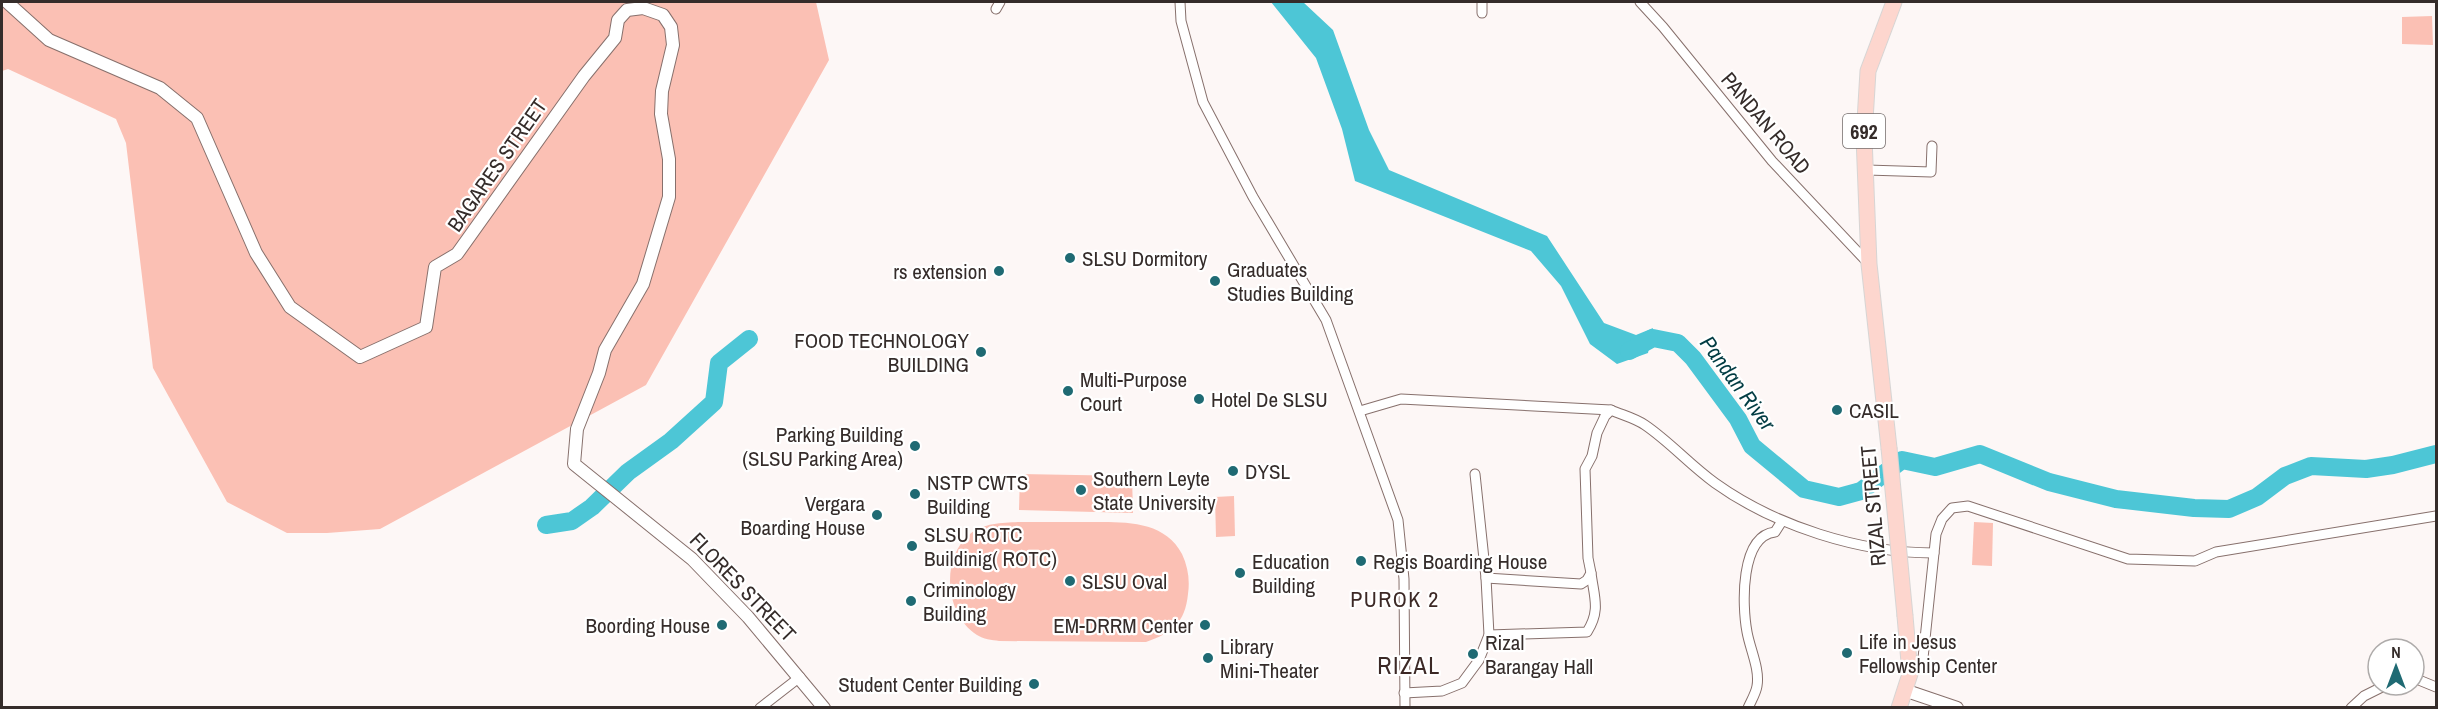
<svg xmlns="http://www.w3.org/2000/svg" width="2438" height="709" viewBox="0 0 2438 709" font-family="'Archivo Narrow',sans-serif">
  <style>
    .green { fill: #fbc0b4 }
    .water { fill: #4dc6d6 }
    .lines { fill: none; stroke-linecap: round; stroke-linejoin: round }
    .river { stroke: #4dc6d6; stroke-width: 18 }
    .minor-casing { stroke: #87706c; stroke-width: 11 }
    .tertiary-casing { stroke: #87706c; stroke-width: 14 }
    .primary-casing { stroke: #d7d5d4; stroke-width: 17 }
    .minor { stroke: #fff; stroke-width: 9 }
    .tertiary { stroke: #fff; stroke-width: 12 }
    .primary { stroke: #fdd6ce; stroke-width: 15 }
    .primary-bridge-casing { stroke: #d7d5d4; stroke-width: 17; stroke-linecap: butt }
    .primary-bridge { stroke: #fdd6ce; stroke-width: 15 }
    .poi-dot { fill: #1f6a73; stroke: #fff; stroke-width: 2 }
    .labels { text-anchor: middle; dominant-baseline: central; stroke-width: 4.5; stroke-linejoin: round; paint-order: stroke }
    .shield { fill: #fff; stroke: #726b6a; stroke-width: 1.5 }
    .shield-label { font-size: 20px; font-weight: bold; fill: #352c2a }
    .street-label { font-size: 21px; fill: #352c2a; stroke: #fff }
    .poi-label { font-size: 21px; fill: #352c2a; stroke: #fff; text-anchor: start }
    .water-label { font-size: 22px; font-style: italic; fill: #023c43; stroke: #fff }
    .neighbourhood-label { font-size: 22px; letter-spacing: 1.5px; fill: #3c2926; stroke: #fff }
    .quarter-label { font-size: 24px; letter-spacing: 1.5px; fill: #3c2926; stroke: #fff }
  </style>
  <rect width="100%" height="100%" fill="#fdf7f6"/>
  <g class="green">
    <polygon points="2,2 816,2 829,60 646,385 380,529 327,533 287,533 227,502 153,368 126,143 116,119 8,69 2,71"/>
    <polygon points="2432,16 2433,45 2402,44 2402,17"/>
    <polygon points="1020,474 1132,476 1133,513 1019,510"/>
    <polygon points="1234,496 1235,536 1216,537 1215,497"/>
    <path d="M1018,522C1041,522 1064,522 1088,522C1121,522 1164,519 1182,554C1188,567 1190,580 1188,594C1185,623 1172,633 1146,642L999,641C992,640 983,639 977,635C945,615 940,558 970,534C983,523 1002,523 1018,522Z"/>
    <polygon points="1974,522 1993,523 1992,566 1972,565"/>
  </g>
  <polygon class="water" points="1271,2 1303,2 1333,30 1369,130 1389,170 1547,236 1604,323 1636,335 1653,328 1648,353 1617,364 1590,344 1561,286 1531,251 1355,181 1342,129 1316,58"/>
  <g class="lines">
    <g class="river">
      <polyline points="1629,351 1653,338 1678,343 1693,358 1738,419 1752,446 1804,489 1839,497 1861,491 1902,460 1935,467 1980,454 2049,482 2116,499 2194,508 2229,509 2257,497 2285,476 2311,466 2366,469 2393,465 2436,454"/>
      <polyline points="546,525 572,521 592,507 628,472 671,441 714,402 719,363 749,339"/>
    </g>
    <defs>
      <g id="minor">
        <polyline points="1180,2 1181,21 1203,102 1253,197 1326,320 1398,520 1404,579 1405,708"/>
        <polyline points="1640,2 1663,27 1772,161 1869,264"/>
        <polyline points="996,9 1000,2"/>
        <polyline points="1482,13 1482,2"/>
        <polyline points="1867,170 1931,172 1932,146"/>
        <polyline points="1360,411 1401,399 1611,410"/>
        <path d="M1486,578L1581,584L1587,580L1591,573L1588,558L1585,469L1592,456L1597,433L1605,416L1611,410C1622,415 1635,418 1645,425C1670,442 1690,465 1715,483C1775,526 1860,553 1934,553"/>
        <path d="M1489,635L1587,632C1601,610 1594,597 1591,573"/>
        <polyline points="1910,674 1923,658 1936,534 1942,519 1952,508 1968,506 2128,559 2195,561 2216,552 2436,516"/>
        <polyline points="2414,678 2436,687"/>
        <polyline points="1404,693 1442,691 1462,683 1479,660 1489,635 1486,578 1475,474"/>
        <polyline points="760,708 800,677"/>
        <path d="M1748,708C1751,701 1756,693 1757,686C1760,669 1750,649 1747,632C1742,605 1740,536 1775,532L1782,521"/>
        <polyline points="2351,708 2364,696 2386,685"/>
      </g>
      <g id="tertiary">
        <polyline points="7,2 49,40 160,88 197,118 256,253 290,307 360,357 426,327 435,267 457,254 584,76 615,38 618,20 627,10 643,8 663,15 671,27 673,45 662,91 661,114 669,159 669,197 643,284 605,350 599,373 577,429 574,464 692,559 748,617 824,708"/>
        <polyline points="1904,690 1957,708"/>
      </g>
      <g id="primary">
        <polyline points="1889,448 1869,264 1864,137 1868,71 1894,2"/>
        <polyline points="1899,708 1910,674 1905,616"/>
      </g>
    </defs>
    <use href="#minor" class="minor-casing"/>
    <use href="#tertiary" class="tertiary-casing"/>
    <use href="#primary" class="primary-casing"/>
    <use href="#minor" class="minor"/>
    <use href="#tertiary" class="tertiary"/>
    <use href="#primary" class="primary"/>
    <defs>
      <polyline id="primary-bridge" points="1889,448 1905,616"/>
    </defs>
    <use href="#primary-bridge" class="primary-bridge-casing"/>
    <use href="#primary-bridge" class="primary-bridge"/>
  </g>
  <g class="poi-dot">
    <circle cx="1070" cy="258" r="6"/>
    <circle cx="999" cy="271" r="6"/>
    <circle cx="1215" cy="281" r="6"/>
    <circle cx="981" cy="352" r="6"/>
    <circle cx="1068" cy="391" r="6"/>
    <circle cx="1199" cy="399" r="6"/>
    <circle cx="1837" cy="410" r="6"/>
    <circle cx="915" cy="446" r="6"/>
    <circle cx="1233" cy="471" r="6"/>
    <circle cx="1081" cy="490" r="6"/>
    <circle cx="915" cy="494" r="6"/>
    <circle cx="877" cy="515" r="6"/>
    <circle cx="912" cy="546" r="6"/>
    <circle cx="1361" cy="561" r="6"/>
    <circle cx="1240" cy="573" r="6"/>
    <circle cx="1070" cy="581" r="6"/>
    <circle cx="911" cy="601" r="6"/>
    <circle cx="722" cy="625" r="6"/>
    <circle cx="1205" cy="625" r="6"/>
    <circle cx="1847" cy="653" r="6"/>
    <circle cx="1473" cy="654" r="6"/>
    <circle cx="1208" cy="658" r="6"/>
    <circle cx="1034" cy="684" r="6"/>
  </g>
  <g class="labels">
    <rect class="shield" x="1843" y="114" width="42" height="34" rx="4.5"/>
    <g class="shield-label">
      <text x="1864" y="131">692</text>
    </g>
    <g class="street-label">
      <text transform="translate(1766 123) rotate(50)">PANDAN ROAD</text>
      <text transform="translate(497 165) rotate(-55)">BAGARES STREET</text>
      <text transform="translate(1873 506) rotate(-95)">RIZAL STREET</text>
      <text transform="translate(743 587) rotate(46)">FLORES STREET</text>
    </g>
    <g class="poi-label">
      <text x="1082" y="258">SLSU Dormitory</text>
      <text x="1227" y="269">Graduates<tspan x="1227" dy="24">Studies Building</tspan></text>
      <text x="987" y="271" text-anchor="end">rs extension</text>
      <text x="969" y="340" text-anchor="end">FOOD TECHNOLOGY<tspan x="969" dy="24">BUILDING</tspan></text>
      <text x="1080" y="379">Multi-Purpose<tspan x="1080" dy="24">Court</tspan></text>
      <text x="1211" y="399">Hotel De SLSU</text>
      <text x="1849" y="410">CASIL</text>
      <text x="903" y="434" text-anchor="end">Parking Building<tspan x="903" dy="24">(SLSU Parking Area)</tspan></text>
      <text x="1245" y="471">DYSL</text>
      <text x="1093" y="478">Southern Leyte<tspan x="1093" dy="24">State University</tspan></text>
      <text x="927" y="482">NSTP CWTS<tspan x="927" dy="24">Building</tspan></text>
      <text x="865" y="503" text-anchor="end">Vergara<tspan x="865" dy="24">Boarding House</tspan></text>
      <text x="924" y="534">SLSU ROTC<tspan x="924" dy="24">Buildinig( ROTC)</tspan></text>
      <text x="1252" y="561">Education<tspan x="1252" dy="24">Building</tspan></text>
      <text x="1373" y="561">Regis Boarding House</text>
      <text x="1082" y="581">SLSU Oval</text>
      <text x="923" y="589">Criminology<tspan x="923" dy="24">Building</tspan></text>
      <text x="710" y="625" text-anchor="end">Boording House</text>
      <text x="1193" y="625" text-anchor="end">EM-DRRM Center</text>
      <text x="1859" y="641">Life in Jesus<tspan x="1859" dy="24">Fellowship Center</tspan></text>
      <text x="1485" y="642">Rizal<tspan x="1485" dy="24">Barangay Hall</tspan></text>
      <text x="1220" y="646">Library<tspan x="1220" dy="24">Mini-Theater</tspan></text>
      <text x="1022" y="684" text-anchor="end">Student Center Building</text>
    </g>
    <g class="water-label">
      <text transform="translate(1738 383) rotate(54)">Pandan River</text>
    </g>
    <g class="neighbourhood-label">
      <text x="1395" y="599">PUROK 2</text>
    </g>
    <g class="quarter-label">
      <text x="1409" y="665">RIZAL</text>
    </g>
  </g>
  <rect width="2438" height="709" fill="none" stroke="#352c2a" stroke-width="6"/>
  <g transform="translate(2396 667)"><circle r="28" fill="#ffffff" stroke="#aeabaa" stroke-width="1.5"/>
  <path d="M0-4.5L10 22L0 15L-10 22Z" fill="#1f6a73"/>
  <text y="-9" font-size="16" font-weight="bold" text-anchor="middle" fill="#352c2a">N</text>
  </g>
</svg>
